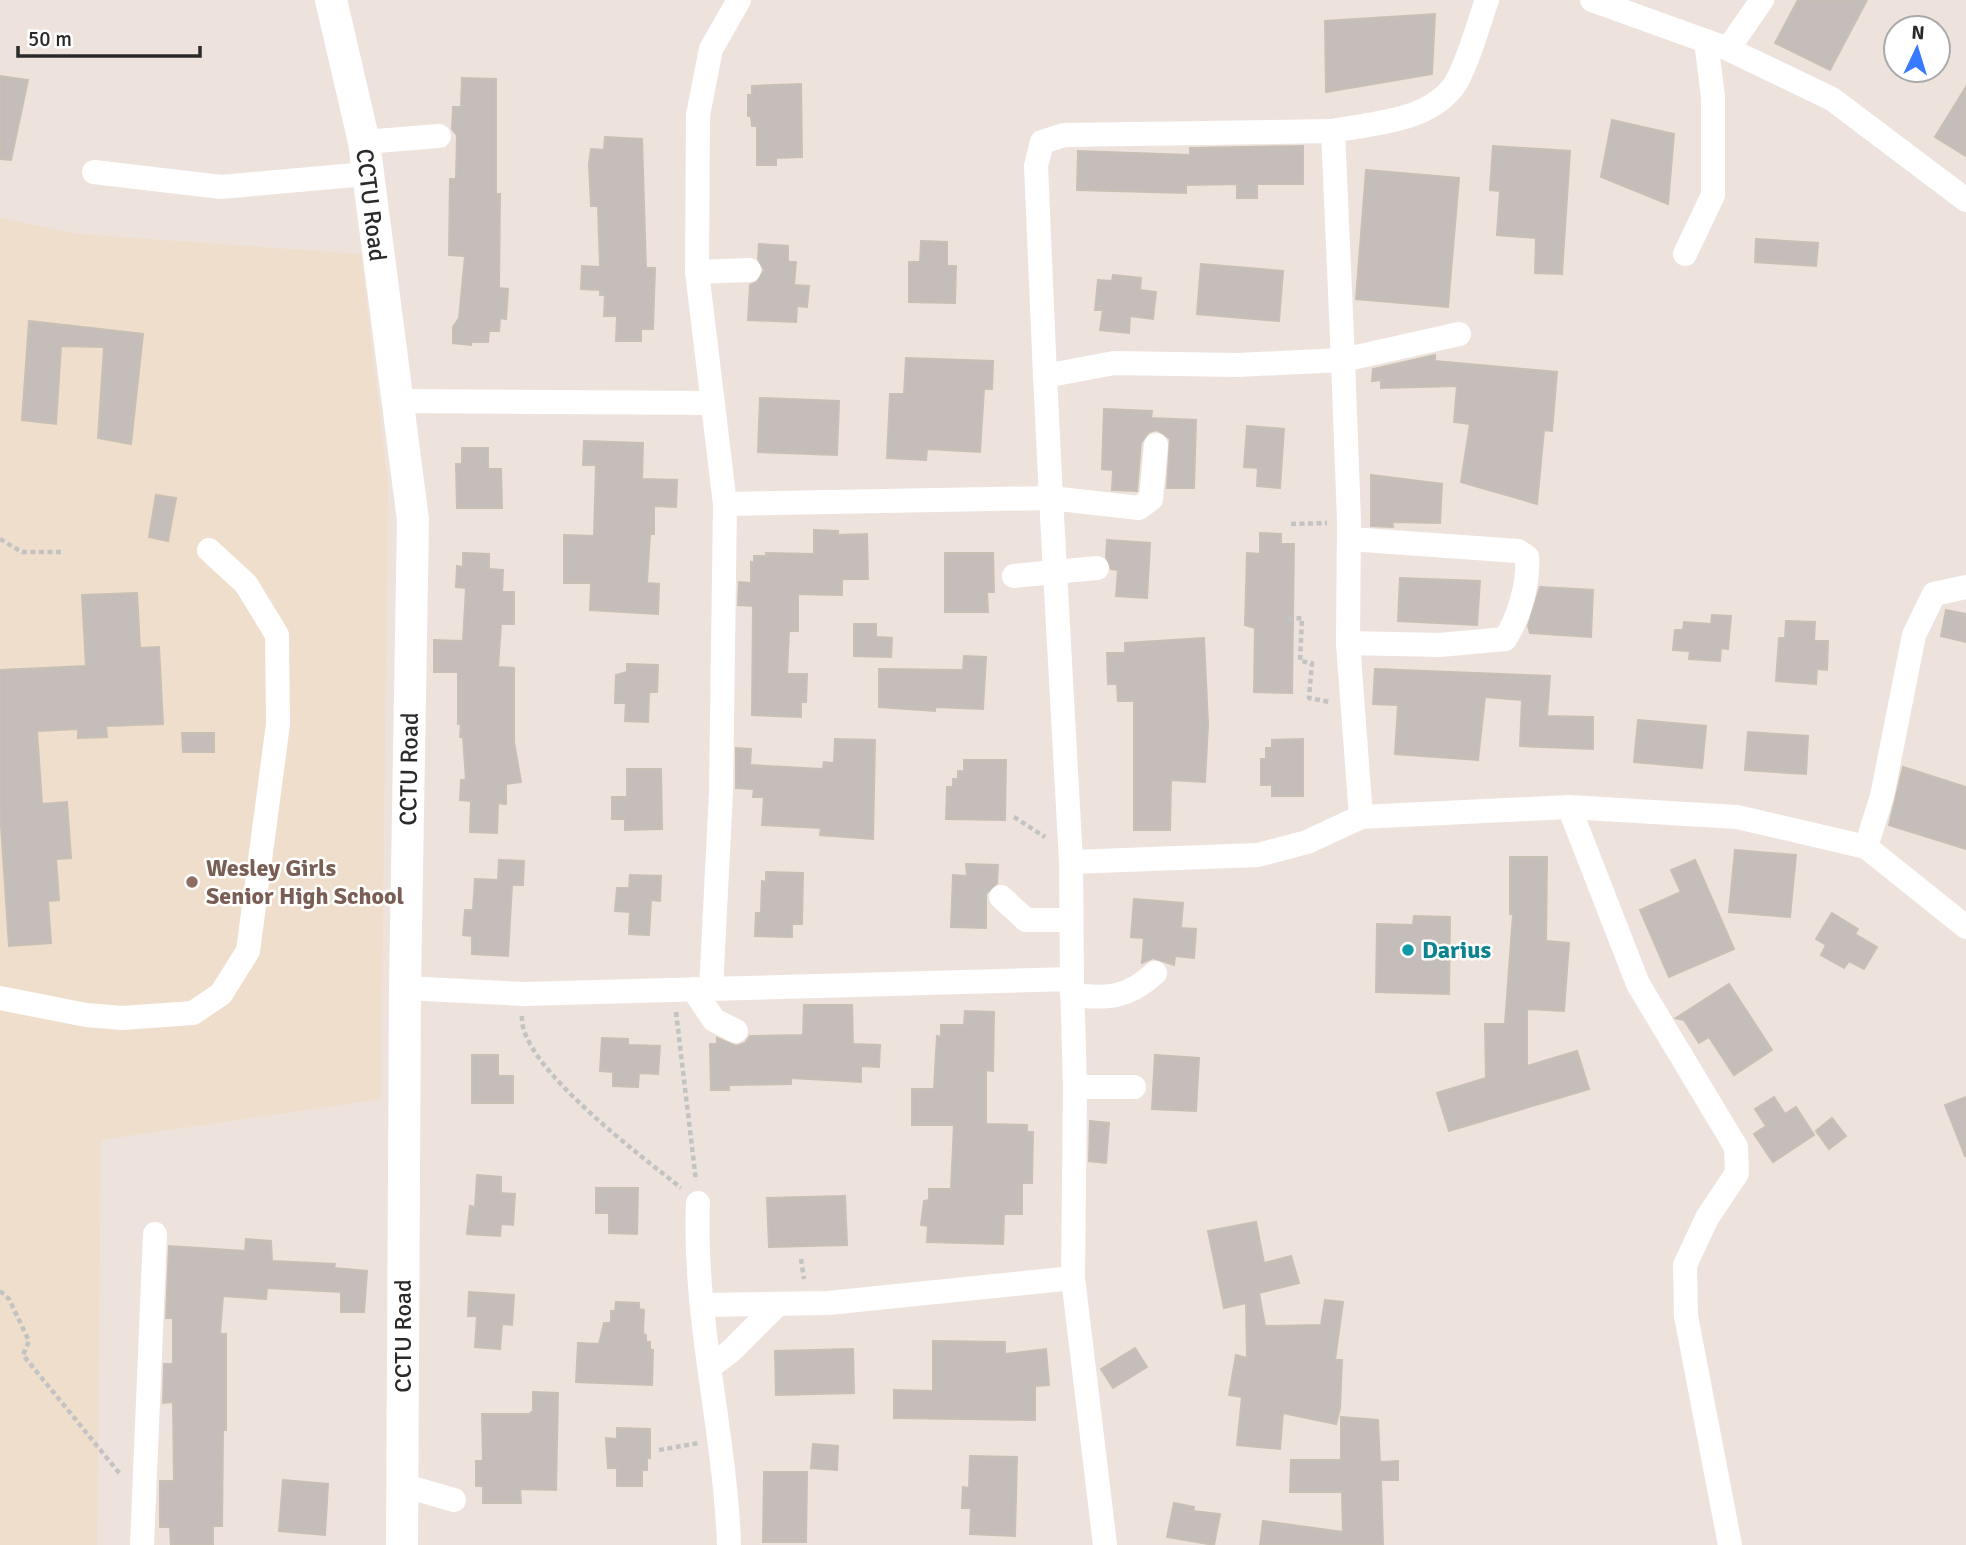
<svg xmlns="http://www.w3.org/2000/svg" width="1966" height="1545" viewBox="0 0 1966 1545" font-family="Signika,sans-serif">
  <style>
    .education { fill: #efdecb }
    .building { fill: #c5bdb9; stroke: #c8bfb5; stroke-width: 2 }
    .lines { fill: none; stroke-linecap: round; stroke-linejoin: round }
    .path { stroke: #c3c3c3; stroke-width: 4.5; stroke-dasharray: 5 3.5; stroke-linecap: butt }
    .minor { stroke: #fff; stroke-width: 24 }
    .tertiary { stroke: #fff; stroke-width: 32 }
    .education-dot { fill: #8d6e63; stroke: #fff; stroke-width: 2.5 }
    .culture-dot { fill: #0f9aa8; stroke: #fff; stroke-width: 2.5 }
    .labels { text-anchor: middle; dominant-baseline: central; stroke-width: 5; stroke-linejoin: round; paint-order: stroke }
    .street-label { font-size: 24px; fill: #2a2a2a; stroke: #fff }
    .education-label { font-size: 24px; font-weight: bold; fill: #785e54; stroke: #fff; text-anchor: start }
    .culture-label { font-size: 24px; font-weight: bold; fill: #0d838f; stroke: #fff; text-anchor: start }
  </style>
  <rect width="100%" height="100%" fill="#ede3dc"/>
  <polygon class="education" points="0,218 78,234 361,254 388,483 381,1099 101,1140 97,1545 0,1545"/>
  <g class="building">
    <polygon points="1798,0 1867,0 1830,70 1775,43"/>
    <polygon points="1435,14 1432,74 1326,92 1325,21"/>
    <polygon points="0,76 28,80 11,160 0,159"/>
    <polygon points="462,78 496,79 496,194 500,194 499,288 508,289 506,319 500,318 499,331 489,331 488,342 471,342 471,345 453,343 453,327 459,318 465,256 449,255 450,179 456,179 457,135 452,129 453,107 461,107"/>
    <polygon points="801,84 802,157 776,158 776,165 757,165 757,126 752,126 751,116 748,116 748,95 752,95 752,86"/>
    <polygon points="1966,87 1966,156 1935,137"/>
    <polygon points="1612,120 1674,134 1668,204 1601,177"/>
    <polygon points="605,137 642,139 646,268 655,268 653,329 641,329 641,341 616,341 617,316 604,316 605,295 600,295 600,290 581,289 582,266 600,267 598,206 591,206 589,164 591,149 604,150"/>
    <polygon points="1303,146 1303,184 1257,184 1257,198 1237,198 1237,184 1186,185 1186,193 1077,190 1078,151 1190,155 1190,148"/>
    <polygon points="1493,146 1570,151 1562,274 1535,273 1536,238 1497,235 1500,191 1490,190"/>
    <polygon points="1366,170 1459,178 1448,307 1356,299"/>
    <polygon points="1756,239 1818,243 1816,266 1755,262"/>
    <polygon points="921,241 947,242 947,266 956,266 955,303 909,302 909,262 920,262"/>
    <polygon points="759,244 788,246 788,262 796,262 794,285 809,286 807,307 797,306 796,322 748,320 750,285 757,282 764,270 758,259"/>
    <polygon points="1201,264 1283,271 1279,321 1197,314"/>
    <polygon points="1113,275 1141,278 1140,290 1156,292 1153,319 1130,316 1129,333 1100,330 1103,310 1095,310 1098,280 1112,281"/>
    <polygon points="29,321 143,334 131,444 98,438 104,347 61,346 56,424 22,420"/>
    <polygon points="1435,355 1435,361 1557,372 1552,431 1544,430 1537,504 1461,482 1470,424 1454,422 1457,386 1381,388 1381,380 1372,381 1373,369"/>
    <polygon points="906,358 993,361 992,389 984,389 980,452 927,449 926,460 887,458 890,394 904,394"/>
    <polygon points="760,398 839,401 837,455 758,452"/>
    <polygon points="1104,409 1152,411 1151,418 1196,420 1194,488 1167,488 1170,439 1157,430 1149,432 1141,443 1137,491 1112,490 1113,470 1102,469"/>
    <polygon points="1247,426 1284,429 1280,488 1257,486 1258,468 1244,467"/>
    <polygon points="584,441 643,443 642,479 677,480 676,507 654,506 654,534 650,534 647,583 659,584 658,614 590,610 591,583 564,583 564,535 594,536 596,465 583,465"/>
    <polygon points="462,448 488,448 488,469 501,469 502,508 457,508 456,464 462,464"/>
    <polygon points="1371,475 1442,484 1440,523 1392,522 1393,527 1371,526"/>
    <polygon points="156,495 176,498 168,541 149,537"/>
    <polygon points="814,530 838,531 838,535 867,534 868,579 842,579 842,595 798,594 798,631 789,631 787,674 807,674 806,702 801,702 801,717 752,715 753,606 738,605 739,582 751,583 751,562 754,563 754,556 767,556 766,553 814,554"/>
    <polygon points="1260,533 1281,534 1281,544 1294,544 1292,693 1254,692 1255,628 1245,625 1247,553 1260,554"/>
    <polygon points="1107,540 1150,543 1147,598 1116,596 1118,570 1111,569 1106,557"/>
    <polygon points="463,553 489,554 489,569 503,570 502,592 514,592 514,624 501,624 498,667 514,668 514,742 521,782 506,784 506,804 498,803 497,833 470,832 471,801 460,800 461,780 466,780 463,737 460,737 461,724 458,724 458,672 434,672 434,640 463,641 466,588 456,587 457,566 463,567"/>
    <polygon points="945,553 993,553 994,592 987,592 988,612 945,612"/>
    <polygon points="1400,578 1480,581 1477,625 1398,621"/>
    <polygon points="1540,587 1593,590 1591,637 1530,633 1528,626"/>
    <polygon points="137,593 140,648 159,647 163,724 106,726 107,737 78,738 78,729 37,731 42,804 67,802 71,858 56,859 59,900 48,901 51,943 9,946 0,810 0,670 86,666 82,595"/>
    <polygon points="1946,610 1966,614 1966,642 1941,636"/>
    <polygon points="1712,615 1731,616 1728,649 1721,648 1720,661 1689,659 1690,651 1673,650 1675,630 1683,630 1684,622 1711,624"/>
    <polygon points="1786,621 1815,622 1814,641 1828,641 1827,670 1817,669 1816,684 1776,681 1779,638 1785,638"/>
    <polygon points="854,624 876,624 876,637 892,638 891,657 854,656"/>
    <polygon points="1204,638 1208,724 1205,782 1171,780 1170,830 1134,830 1134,701 1118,701 1117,684 1108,684 1107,653 1125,653 1125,643"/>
    <polygon points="964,656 986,657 983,709 935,707 935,711 879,707 879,669 963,670"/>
    <polygon points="627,664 658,665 657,692 649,692 648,722 625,721 626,703 615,703 616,675 627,672"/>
    <polygon points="1375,669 1550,676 1547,716 1593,717 1593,749 1520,746 1522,700 1485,697 1478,760 1395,754 1398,705 1373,704"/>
    <polygon points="1638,720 1706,726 1702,768 1634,762"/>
    <polygon points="1748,732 1808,736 1806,774 1745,770"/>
    <polygon points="182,733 214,733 214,752 183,752"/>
    <polygon points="835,739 875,740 873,839 820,835 821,828 762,825 764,797 753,797 754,789 736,788 736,748 751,749 750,765 823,769 824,762 834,763"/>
    <polygon points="1303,739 1303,796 1272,796 1272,785 1261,785 1261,759 1266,759 1266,748 1272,748 1272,740"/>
    <polygon points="964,760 1006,760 1005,820 946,819 947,787 953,787 953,779 958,779 958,771 964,771"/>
    <polygon points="1903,767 1966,787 1966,849 1889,825"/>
    <polygon points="627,769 661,769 662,829 625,830 625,819 612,819 612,797 627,797"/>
    <polygon points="1735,850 1796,855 1790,917 1729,912"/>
    <polygon points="1510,857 1547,857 1546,941 1569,943 1564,1011 1527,1009 1527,1066 1577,1051 1589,1089 1449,1131 1437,1093 1486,1078 1485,1024 1505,1024 1513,914 1510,914"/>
    <polygon points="499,860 524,861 523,885 512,885 508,956 472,954 472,936 463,935 465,910 473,910 475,879 498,880"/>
    <polygon points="1695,860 1734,949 1669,977 1640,910 1681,892 1671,870"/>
    <polygon points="966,864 998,865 997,883 986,894 986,928 951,927 953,875 967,876"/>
    <polygon points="766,872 803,873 802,924 792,924 792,937 755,936 756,913 761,913 762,881 766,882"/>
    <polygon points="630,875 661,876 660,901 651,900 649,935 629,934 630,912 615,911 617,888 629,888"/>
    <polygon points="1134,899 1183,903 1181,928 1196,929 1194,958 1175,956 1174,965 1153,958 1142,963 1144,938 1131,937"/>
    <polygon points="1832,913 1858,929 1855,934 1877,947 1864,969 1849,961 1844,968 1821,955 1826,945 1816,939"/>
    <polygon points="1414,916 1450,917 1449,994 1376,992 1377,924 1413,925"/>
    <polygon points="1729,984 1772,1050 1734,1075 1709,1037 1699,1043 1684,1020 1676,1018"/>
    <polygon points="804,1005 852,1005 853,1044 880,1045 879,1067 861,1066 861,1082 791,1078 791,1084 729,1085 729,1090 711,1090 710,1044 717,1044 717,1038 736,1046 745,1043 750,1036 803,1035"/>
    <polygon points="965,1011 994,1012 993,1071 986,1070 986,1124 1027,1125 1027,1132 1033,1132 1032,1183 1022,1183 1022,1214 1004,1214 1003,1244 927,1242 928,1226 921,1225 924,1201 929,1200 929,1189 951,1189 954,1125 912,1125 912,1089 934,1089 937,1036 941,1037 941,1025 964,1025"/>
    <polygon points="602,1038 628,1039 628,1045 660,1046 658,1074 639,1073 638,1087 613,1086 613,1072 600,1071"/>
    <polygon points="472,1055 498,1055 498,1076 513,1076 513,1103 472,1103"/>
    <polygon points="1155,1055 1199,1058 1196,1111 1152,1109"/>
    <polygon points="1774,1097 1785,1114 1796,1107 1814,1135 1773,1162 1754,1134 1766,1126 1755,1109"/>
    <polygon points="1966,1097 1966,1156 1965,1156 1945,1105"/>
    <polygon points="1832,1118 1846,1136 1829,1149 1816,1131"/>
    <polygon points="1090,1121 1109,1123 1106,1163 1089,1161"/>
    <polygon points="477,1175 501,1177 501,1193 515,1194 513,1225 501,1224 500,1236 467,1234 470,1206 475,1207"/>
    <polygon points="596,1188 638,1188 637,1234 609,1233 609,1213 596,1213"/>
    <polygon points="845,1196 847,1245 769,1247 767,1198"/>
    <polygon points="1256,1222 1264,1263 1291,1256 1299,1283 1259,1293 1265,1326 1321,1325 1325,1300 1343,1302 1335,1360 1342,1360 1340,1408 1336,1424 1283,1413 1280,1449 1237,1445 1242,1397 1229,1395 1236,1355 1247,1358 1246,1303 1224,1308 1208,1231"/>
    <polygon points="246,1239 271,1241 272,1261 335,1264 334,1268 367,1271 364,1312 341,1312 341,1292 267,1288 266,1299 223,1296 220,1334 226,1334 226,1430 223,1430 222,1526 213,1526 213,1545 171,1545 170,1527 160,1527 160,1481 174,1481 173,1402 163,1403 164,1364 173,1364 173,1318 166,1318 169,1246 245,1251"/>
    <polygon points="469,1292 514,1295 512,1325 502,1324 500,1349 475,1347 477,1316 468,1316"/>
    <polygon points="616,1302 639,1303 639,1309 644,1310 643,1334 646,1335 646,1342 650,1342 650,1350 653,1350 652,1385 576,1382 578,1343 599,1344 604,1323 611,1323 611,1311 615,1311"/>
    <polygon points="933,1341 1005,1342 1005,1354 1046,1349 1049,1385 1035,1386 1035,1420 894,1418 894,1390 933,1391"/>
    <polygon points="1135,1348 1147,1367 1113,1388 1101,1369"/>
    <polygon points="853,1349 854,1393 776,1395 775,1351"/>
    <polygon points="533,1392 558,1393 556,1490 520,1489 521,1503 483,1503 483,1486 476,1486 476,1461 483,1461 482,1414 529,1414 533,1411"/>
    <polygon points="1341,1417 1378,1420 1380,1462 1398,1461 1398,1480 1381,1480 1383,1545 1260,1545 1263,1521 1343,1532 1342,1492 1290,1492 1291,1460 1341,1460"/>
    <polygon points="617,1428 650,1429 650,1458 647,1458 647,1470 642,1470 642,1486 617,1486 617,1468 608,1468 606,1438 617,1439"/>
    <polygon points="813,1444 838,1446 837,1470 811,1468"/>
    <polygon points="970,1456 1017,1457 1015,1536 970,1534 971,1508 962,1508 963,1487 969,1488"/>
    <polygon points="764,1472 807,1472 806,1542 763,1542"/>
    <polygon points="283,1480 328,1484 325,1535 279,1531"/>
    <polygon points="1174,1503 1194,1507 1193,1511 1220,1514 1214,1545 1167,1537"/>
  </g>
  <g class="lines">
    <g class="path">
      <polyline points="1291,524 1327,523"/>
      <polyline points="0,539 22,552 63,552"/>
      <polyline points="1288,619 1302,618 1300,661 1312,663 1309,698 1330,702"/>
      <polyline points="1014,817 1045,837"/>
      <polyline points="676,1012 696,1181"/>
      <path d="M522,1016C518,1065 644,1158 681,1188"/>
      <polyline points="801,1259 804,1279"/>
      <polyline points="0,1291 9,1299 29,1341 23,1355 120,1474"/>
      <polyline points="659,1450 699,1443"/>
    </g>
    <g class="minor">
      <polyline points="1592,0 1728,49 1832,99 1966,200"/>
      <polyline points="1728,49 1762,0"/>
      <path d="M1333,131C1373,123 1426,122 1453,87C1466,70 1479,22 1487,0"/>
      <polyline points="364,142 439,136"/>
      <polyline points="94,172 221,187 366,174"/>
      <polyline points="1685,254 1713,195 1713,97 1706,41"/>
      <polyline points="697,272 749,270"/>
      <polyline points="1045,376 1036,166 1042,142 1064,135 1333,131 1343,360 1459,334"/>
      <polyline points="399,401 713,403"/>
      <polyline points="1156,445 1151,499 1139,508 1051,498 1045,376 1114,363 1237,365 1343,360 1349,521 1348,643 1361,817"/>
      <polyline points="725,504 697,272 698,115 711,49 739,0"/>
      <polyline points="1014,576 1097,568"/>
      <path d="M1348,643L1440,645L1505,639C1519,618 1529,583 1527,557L1518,551L1349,539"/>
      <polyline points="1569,807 1638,984 1736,1147 1737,1173 1707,1218 1685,1265 1686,1316 1730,1545"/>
      <polyline points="1866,847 1882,796 1914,635 1934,594 1966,587"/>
      <polyline points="1001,897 1026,920 1071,920"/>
      <polyline points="1072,979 1071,862 1258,855 1307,842 1361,817 1569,807 1737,817 1866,847 1966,927"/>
      <polyline points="405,988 524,994 1072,979 1075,1087 1073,1278 1105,1545"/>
      <polyline points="693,989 714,1020 736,1031"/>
      <polyline points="711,989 721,792 725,504 1051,498 1071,862"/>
      <path d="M1072,995C1108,999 1128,998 1155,973"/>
      <polyline points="0,998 86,1015 122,1018 193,1013 221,994 248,951 278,724 277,635 246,584 209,550"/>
      <polyline points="1075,1087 1134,1087"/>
      <path d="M698,1203C693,1317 725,1431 729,1545"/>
      <polyline points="703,1305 828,1303 1073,1278"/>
      <polyline points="711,1366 731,1351 776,1306"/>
      <polyline points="402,1485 454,1500"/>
      <polyline points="142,1545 155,1234"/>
    </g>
    <polyline class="tertiary" points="331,0 364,142 413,520 405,988 402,1545"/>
  </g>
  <circle class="education-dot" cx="192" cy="882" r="7"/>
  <circle class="culture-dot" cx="1408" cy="950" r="7"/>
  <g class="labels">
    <g class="street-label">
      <text transform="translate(371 205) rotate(83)">CCTU Road</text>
      <text transform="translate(409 769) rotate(-89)">CCTU Road</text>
      <text transform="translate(403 1336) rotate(-90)">CCTU Road</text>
    </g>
    <g class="education-label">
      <text x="206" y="868">Wesley Girls<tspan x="206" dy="28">Senior High School</tspan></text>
    </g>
    <g class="culture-label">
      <text x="1422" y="950">Darius</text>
    </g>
  </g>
  <g transform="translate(1917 49) rotate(4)"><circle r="33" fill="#ffffff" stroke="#aaaaaa" stroke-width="2"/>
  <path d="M0-5L12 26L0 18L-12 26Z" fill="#3779ff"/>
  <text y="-10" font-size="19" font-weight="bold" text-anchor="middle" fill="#2a2a2a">N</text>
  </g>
  <path d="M18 46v10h182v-10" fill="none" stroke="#2a2a2a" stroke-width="3.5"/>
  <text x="28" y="46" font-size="21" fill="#2a2a2a" stroke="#ffffff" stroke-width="5" paint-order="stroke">50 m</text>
</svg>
